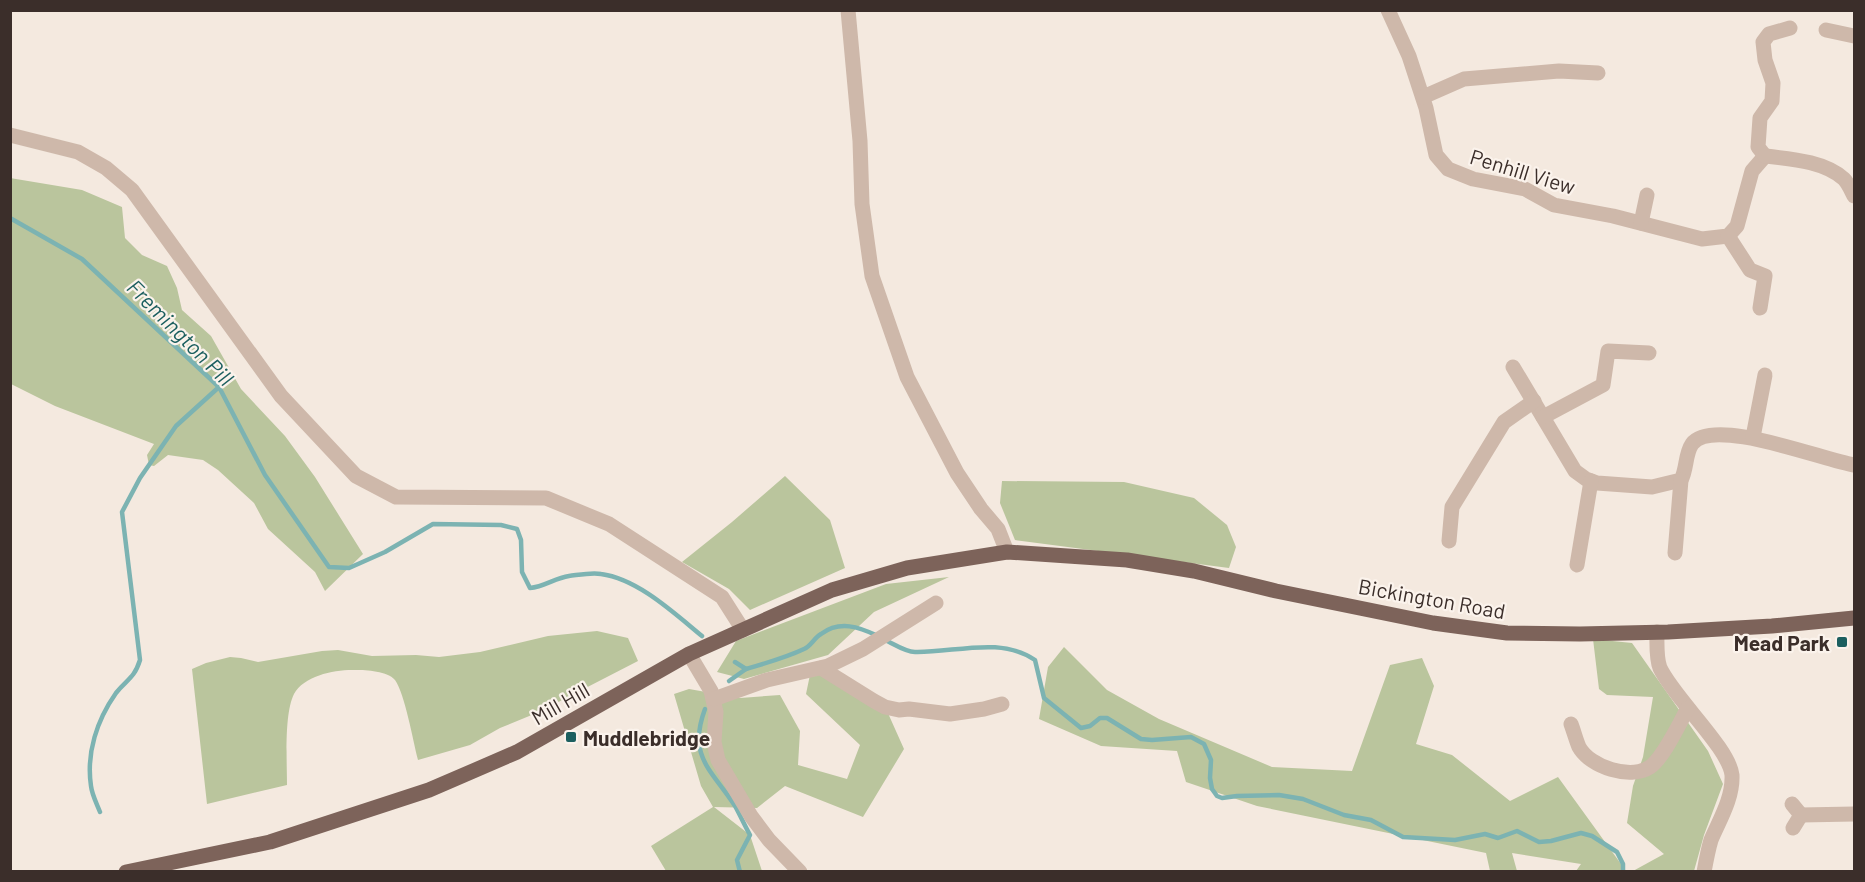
<svg xmlns="http://www.w3.org/2000/svg" width="1865" height="882" viewBox="0 0 1865 882" font-family="Barlow,sans-serif">
  <style>
    .green { fill: #bac59d }
    .lines { fill: none; stroke-linecap: round; stroke-linejoin: round }
    .stream { stroke: #7cb3b2; stroke-width: 4.5 }
    .minor { stroke: #ceb8aa; stroke-width: 15 }
    .major { stroke: #7d635a; stroke-width: 15 }
    .poi-dot { fill: #1c5f5f; stroke: #fbf3ec; stroke-width: 2 }
    .labels { text-anchor: middle; dominant-baseline: central; stroke-width: 4.5; stroke-linejoin: round; paint-order: stroke }
    .street-label { font-size: 21px; fill: #3b2e2a; stroke: #fbf3ec }
    .poi-label { font-size: 21px; font-weight: bold; fill: #3b2e2a; stroke: #fbf3ec; text-anchor: end }
    .water-label { font-size: 22px; font-style: italic; fill: #1c5f5f; stroke: #fbf3ec }
  </style>
  <rect width="100%" height="100%" fill="#f4e9df"/>
  <g class="green">
    <polygon points="10,178 82,190 122,207 125,238 142,255 167,266 177,288 182,310 211,336 241,389 285,436 315,477 363,554 325,591 315,572 268,529 254,503 218,470 203,460 168,455 154,466 149,465 147,455 154,444 55,406 11,384"/>
    <polygon points="785,476 830,520 845,568 750,610 729,589 682,562 732,522"/>
    <polygon points="1002,481 1124,482 1194,498 1227,525 1236,547 1229,568 1015,540 1000,503"/>
    <polygon points="949,577 874,612 828,655 744,679 717,672 736,641 886,584"/>
    <path d="M597,631L628,638L638,661L539,712L500,728L470,745L418,760C413,741 405,694 395,680C388,671 366,670 356,670C337,669 304,675 294,694C284,714 287,762 287,785L207,804L192,669L206,663L230,657L241,658L258,662L322,651L338,650L372,656L416,655L439,657L480,652L548,636Z"/>
    <polygon points="1593,639 1632,643 1708,751 1723,784 1704,835 1694,871 1633,871 1664,854 1627,823 1633,786 1643,757 1653,697 1607,695 1599,689"/>
    <polygon points="1064,647 1107,690 1159,719 1272,767 1352,771 1390,665 1422,658 1434,686 1416,744 1452,755 1510,801 1558,777 1626,871 1576,871 1581,864 1512,853 1517,871 1490,871 1486,853 1257,806 1186,782 1177,751 1101,746 1039,719 1048,667"/>
    <polygon points="811,670 887,711 904,749 863,817 785,786 757,808 714,807 750,835 762,871 666,871 651,846 713,807 701,786 674,694 689,689 740,698 780,695 800,731 798,765 847,779 860,745 806,694"/>
  </g>
  <g class="lines">
    <g class="stream">
      <path d="M10,218L82,259L219,387L265,475L329,567L349,568L385,552L433,524L501,525L517,529L521,540L522,572L530,588C544,587 555,578 569,576C578,575 592,572 601,574C638,579 674,613 702,636"/>
      <path d="M885,640C894,644 905,652 915,652C954,653 1000,636 1035,660L1044,698L1081,728L1090,726L1100,718H1107L1141,739L1152,740L1191,737L1204,744L1211,760L1210,778L1212,789L1217,796L1222,798L1237,796L1279,795L1303,799L1344,815L1371,820L1403,837L1455,840L1485,834L1498,838L1517,831L1539,842L1551,841L1581,833L1592,836L1617,852L1623,864V872"/>
      <path d="M735,662L746,669C766,663 785,658 804,649C811,646 814,638 821,634C840,620 859,627 878,636"/>
      <polyline points="729,681 746,669"/>
      <path d="M705,709C687,757 712,770 735,806C740,815 745,826 750,835L737,860L740,872"/>
      <path d="M100,812C97,804 92,795 91,786C86,753 97,720 116,693C127,679 134,679 140,660L122,512L140,478L176,426L219,387"/>
    </g>
    <g class="minor">
      <polyline points="848,10 860,141 862,204 872,276 907,377 957,473 981,509 998,529 1007,552"/>
      <polyline points="1388,10 1409,56 1426,108 1436,155 1448,169 1473,179 1525,189 1554,205 1613,216 1702,239 1728,236 1737,226 1752,171 1765,156"/>
      <polyline points="1826,30 1854,36"/>
      <polyline points="1423,97 1464,79 1559,71 1598,73"/>
      <polyline points="10,135 78,152 106,168 132,190 281,396 356,476 396,497 546,498 609,524 722,597 743,630"/>
      <polyline points="1765,156 1758,147 1760,118 1772,101 1773,83 1765,60 1763,42 1769,34 1790,28"/>
      <path d="M1765,156C1791,159 1824,161 1844,179C1848,183 1851,190 1854,196"/>
      <polyline points="1641,223 1647,195"/>
      <polyline points="1728,236 1750,270 1765,276 1760,308"/>
      <path d="M1513,367L1575,471L1586,479L1597,483L1652,487L1681,480C1687,469 1685,454 1692,444C1713,416 1823,460 1854,465"/>
      <polyline points="1543,417 1603,385 1608,351 1649,353"/>
      <polyline points="1753,437 1765,375"/>
      <polyline points="1449,541 1452,507 1504,422 1534,401"/>
      <polyline points="1675,553 1681,480"/>
      <polyline points="1577,565 1591,481"/>
      <path d="M1657,632C1657,643 1656,658 1660,668C1674,698 1729,748 1732,775C1733,798 1720,819 1711,840C1708,850 1706,861 1704,872"/>
      <polyline points="689,654 711,691 716,712 714,742 718,760 751,816 769,840 800,872"/>
      <polyline points="821,668 874,701 885,707 899,710 909,709 950,714 984,709 1002,704"/>
      <polyline points="714,699 767,680 828,666 863,649 936,603"/>
      <path d="M1571,724C1574,732 1576,740 1579,747C1590,767 1630,780 1650,767C1664,757 1679,724 1688,708"/>
      <polyline points="1792,804 1801,815 1793,828"/>
      <polyline points="1801,815 1854,814"/>
    </g>
    <polyline class="major" points="126,872 270,842 429,790 517,752 689,654 832,590 907,568 1007,552 1127,560 1194,571 1276,591 1433,623 1507,633 1580,634 1668,632 1772,626 1854,618"/>
  </g>
  <g class="poi-dot">
    <rect x="1836" y="636" width="12" height="12" rx="3"/>
    <rect x="565" y="731" width="12" height="12" rx="3"/>
  </g>
  <g class="labels">
    <g class="street-label">
      <text transform="translate(1523 171) rotate(17)">Penhill View</text>
      <text transform="translate(1432 598) rotate(10)">Bickington Road</text>
      <text transform="translate(560 703) rotate(-30)">Mill Hill</text>
    </g>
    <g class="poi-label">
      <text x="1830" y="642">Mead Park</text>
      <text x="583" y="737" text-anchor="start">Muddlebridge</text>
    </g>
    <g class="water-label">
      <text transform="translate(181 332) rotate(45)">Fremington Pill</text>
    </g>
  </g>
  <rect width="1865" height="882" fill="none" stroke="#3b2e2a" stroke-width="24"/>
</svg>
